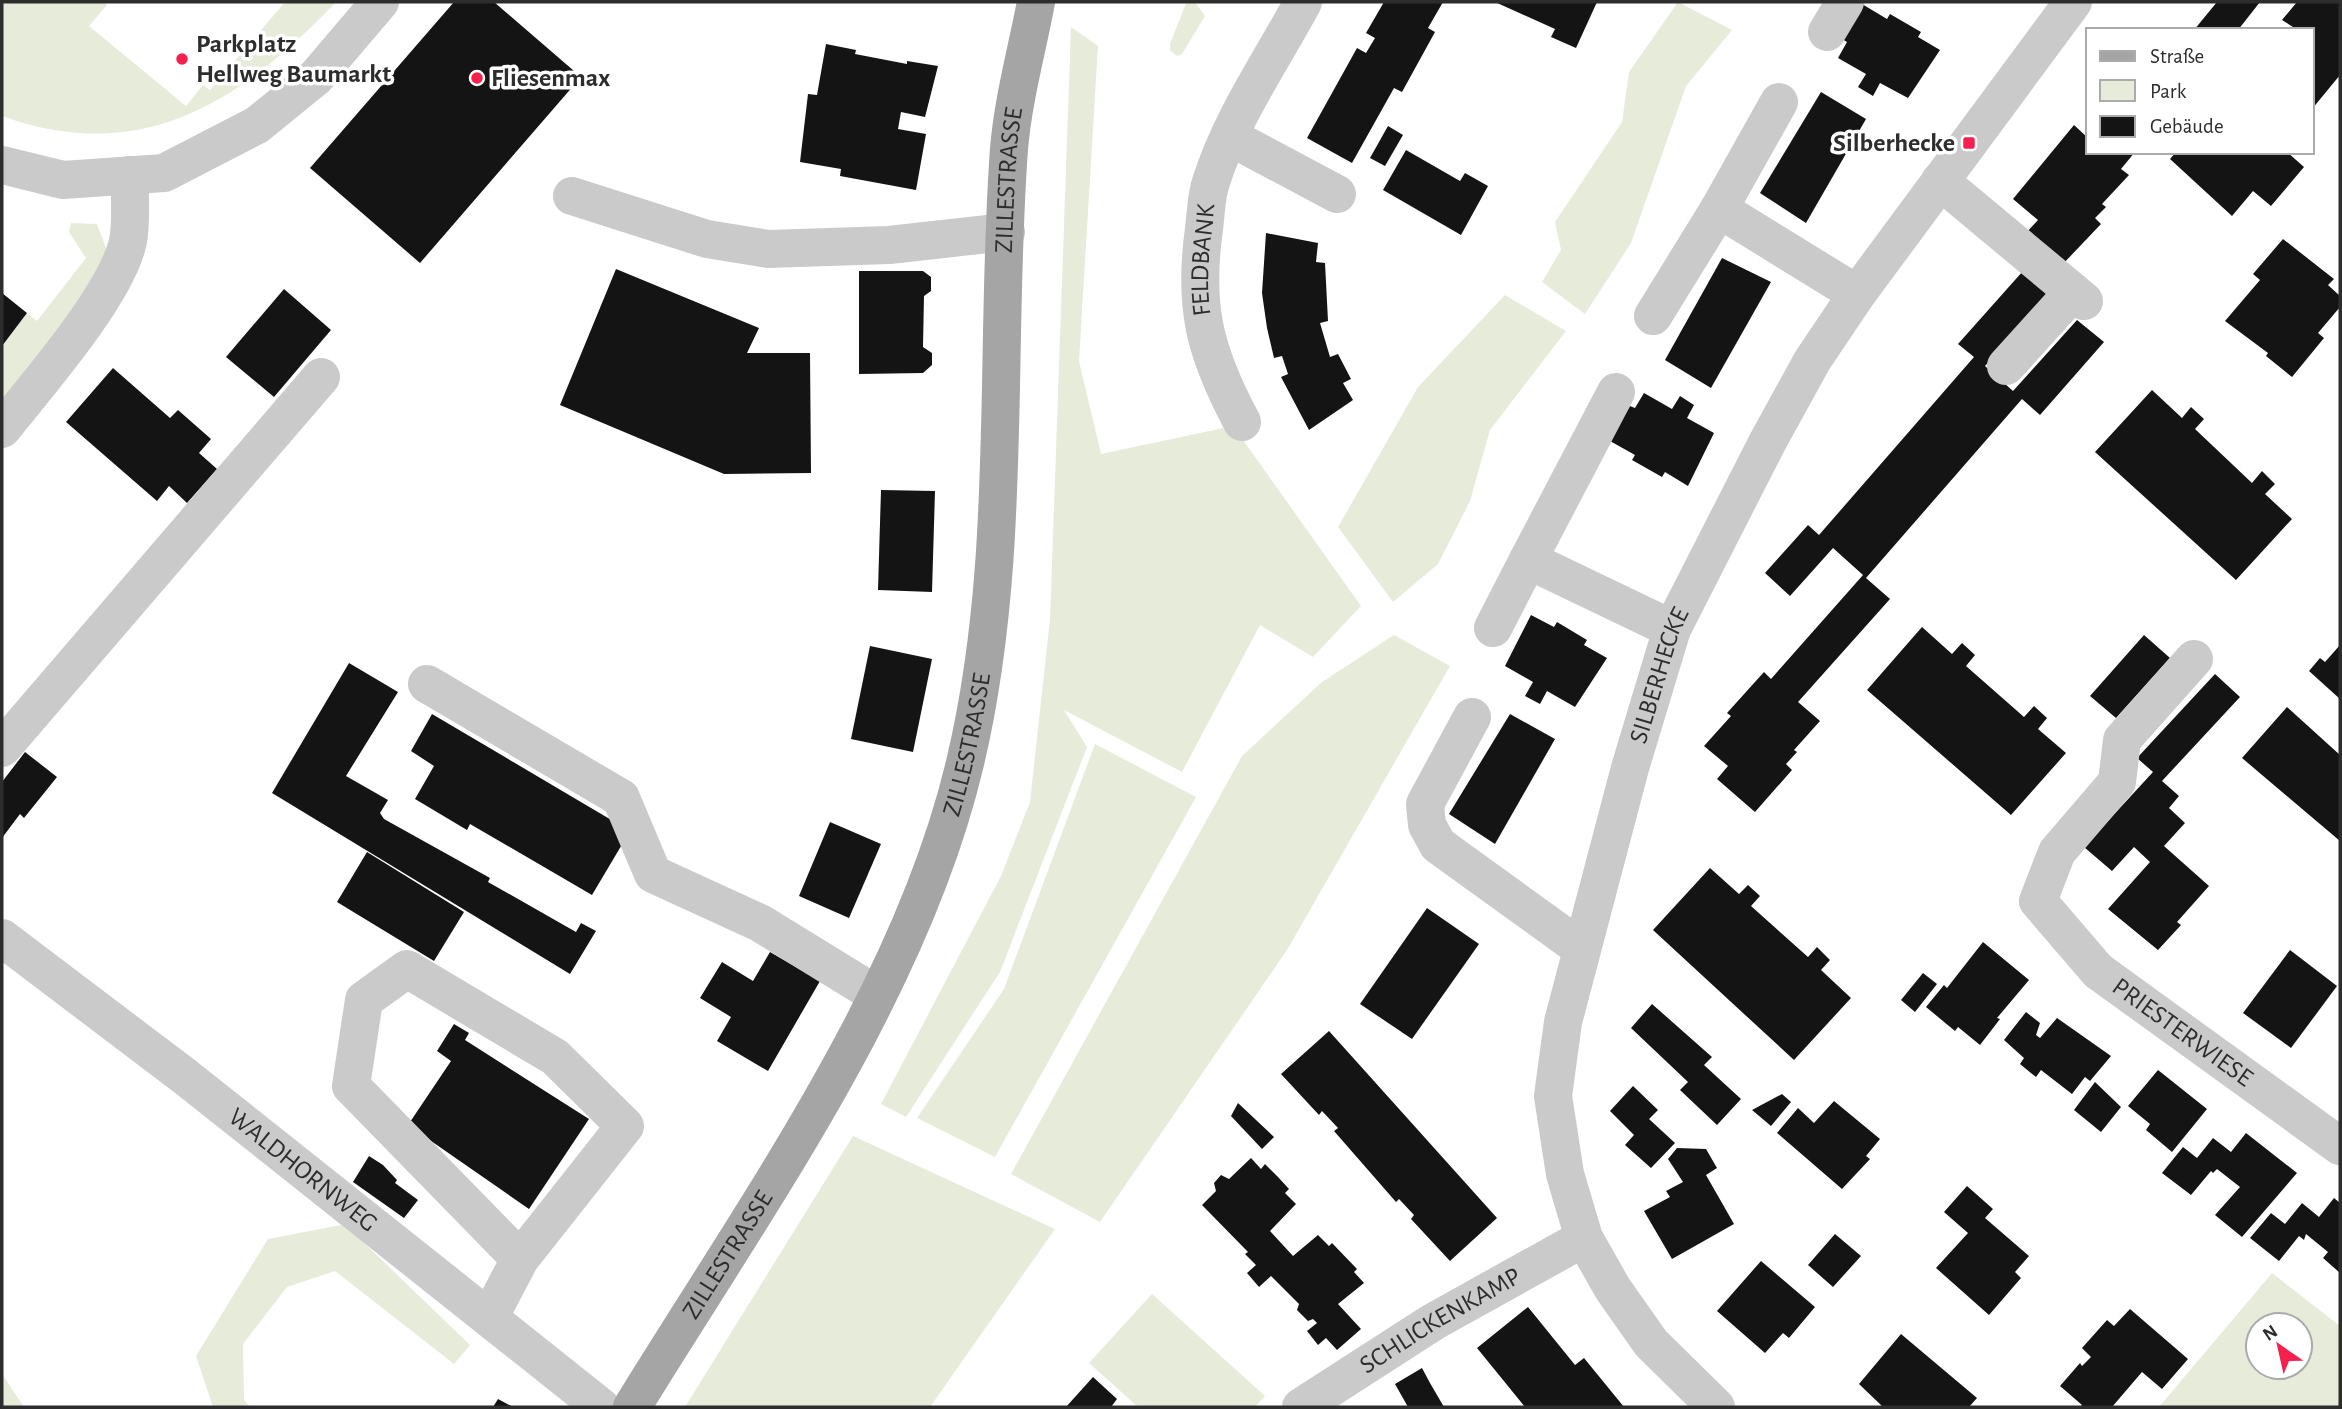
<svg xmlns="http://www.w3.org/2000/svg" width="2342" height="1409" viewBox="0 0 2342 1409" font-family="'Alegreya Sans',sans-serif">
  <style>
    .green { fill: #e6ecd9; fill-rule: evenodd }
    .building { fill: #141414 }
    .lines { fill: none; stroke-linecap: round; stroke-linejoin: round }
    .minor { stroke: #cacaca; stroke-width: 38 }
    .major { stroke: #a5a5a5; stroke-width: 38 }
    .poi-dot { fill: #f4204d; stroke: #fff; stroke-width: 2.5 }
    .labels { text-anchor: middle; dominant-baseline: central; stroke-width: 7; stroke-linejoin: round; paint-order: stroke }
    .poi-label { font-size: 26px; font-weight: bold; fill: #2d2d2d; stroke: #fff; text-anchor: start }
    .street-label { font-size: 26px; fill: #2d2d2d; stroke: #fff }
  </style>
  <rect width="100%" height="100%" fill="#fff"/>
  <g class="green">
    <path d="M2,2H104L107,5L89,26L186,106L203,85L210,90L285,2H336C241,101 143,167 2,116Z"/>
    <polygon points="1195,2 1205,16 1182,54 1177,56 1170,50 1170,44 1186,3"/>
    <polygon points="1678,2 1732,30 1686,86 1631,243 1585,314 1542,282 1561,250 1555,222 1622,122 1629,72"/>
    <polygon points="1071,27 1098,46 1079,361 1101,454 1233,426 1361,606 1313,657 1260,625 1182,772 1064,710 1087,747 1000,972 906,1117 881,1104 1001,876 1030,802 1050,619"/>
    <polygon points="71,223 97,224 112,264 2,407 2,346 27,313 37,321 86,258 69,232"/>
    <polygon points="1505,295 1566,331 1490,430 1470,501 1438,564 1393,602 1338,527 1418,387"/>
    <polygon points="1394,635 1450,666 1287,950 1100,1222 1011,1174 1242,756 1322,682"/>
    <polygon points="1095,744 1196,797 995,1157 917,1118 1004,989"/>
    <polygon points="853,1136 1055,1229 930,1407 685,1407"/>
    <polygon points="341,1225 359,1238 470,1345 454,1364 335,1271 287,1287 243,1344 244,1400 250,1407 213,1407 196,1356 268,1239"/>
    <path d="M2272,1273L2340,1326V1407H2159ZM2258,1325H2300V1367H2258Z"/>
    <polygon points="1152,1294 1265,1396 1255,1407 1138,1407 1089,1363"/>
    <polygon points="2,1374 24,1407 2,1407"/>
  </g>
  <g class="building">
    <polygon points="454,2 494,2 581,77 420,263 310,168"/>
    <polygon points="1384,2 1443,2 1428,28 1435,32 1402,92 1394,88 1352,163 1307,138 1357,48 1366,53 1375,38 1366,33"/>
    <polygon points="1495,2 1597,2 1576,48 1551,37 1555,29"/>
    <polygon points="2217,2 2260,2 2238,30 2194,30"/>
    <polygon points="2297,2 2340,2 2340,75 2312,109 2312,30 2291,30 2293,27 2282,20"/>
    <polygon points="1862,4 1887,19 1890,14 1921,32 1918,37 1940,50 1908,98 1880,83 1873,96 1858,87 1866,74 1838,58 1847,42 1842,39"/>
    <polygon points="826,44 856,50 855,54 907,64 907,61 938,66 925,117 901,112 898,129 926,134 916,190 840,176 841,169 800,162 808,94 817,95"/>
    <polygon points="1821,92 1866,119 1806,223 1760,193"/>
    <polygon points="2074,125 2088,138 2088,152 2135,152 2121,169 2129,175 2102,204 2106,207 2095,218 2101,224 2062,265 2026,233 2038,220 2013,199"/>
    <polygon points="1388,126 1403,135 1385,166 1370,158"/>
    <polygon points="1406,150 1460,181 1465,173 1488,186 1461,235 1383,190"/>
    <polygon points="2176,152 2287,152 2304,167 2271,206 2253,191 2232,216 2170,159"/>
    <polygon points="1266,233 1318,243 1316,262 1325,263 1328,321 1320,323 1330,357 1338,354 1351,379 1343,383 1353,400 1309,430 1281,377 1288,374 1282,356 1274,358 1267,328 1262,293"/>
    <polygon points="2283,239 2334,279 2328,285 2340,296 2340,307 2318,333 2324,338 2292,377 2266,356 2268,353 2225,321 2260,280 2253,274"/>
    <polygon points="1722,258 1771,282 1711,388 1665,360"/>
    <polygon points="616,269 759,328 747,353 810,353 811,473 724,474 560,405"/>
    <polygon points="859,271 923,271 931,277 931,291 924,296 923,347 932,353 932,365 923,373 859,374"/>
    <polygon points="2023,271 2049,294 1985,366 2013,391 2077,320 2104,342 2040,415 2022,399 1866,578 1890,599 1798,702 1820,721 1794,750 1797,752 1786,764 1792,770 1755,812 1717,779 1728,766 1704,746 1731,716 1727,713 1764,672 1771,679 1863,575 1833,548 1790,596 1765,573 1808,525 1819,535 1974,357 1958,344"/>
    <polygon points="284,289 331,330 274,397 226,357"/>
    <polygon points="2,293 27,313 2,346"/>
    <polygon points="113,368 170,418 178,410 211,439 199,453 217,469 187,503 169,486 157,501 66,422"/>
    <polygon points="2152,390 2182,418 2191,407 2204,419 2195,429 2252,483 2262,471 2275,484 2265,494 2292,519 2236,580 2095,452"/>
    <polygon points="1644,393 1672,409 1680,396 1694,405 1687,418 1714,433 1688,486 1665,472 1662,477 1632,460 1635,455 1610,441 1630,406 1635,408"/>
    <polygon points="881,490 935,491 932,592 878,590"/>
    <polygon points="1531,615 1554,627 1557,622 1587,640 1584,645 1607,658 1575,707 1547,691 1540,704 1525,696 1533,682 1505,666"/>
    <polygon points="1922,627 1952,654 1962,643 1975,655 1966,666 2024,717 2034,706 2047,718 2038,729 2066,753 2011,815 1867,690"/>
    <polygon points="2144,635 2170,658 2116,718 2090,696"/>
    <polygon points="2340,645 2340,699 2309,671 2320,658 2325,662"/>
    <polygon points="870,646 932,659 913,752 851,739"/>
    <polygon points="349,663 398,692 346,776 388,800 380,813 384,819 490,878 488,882 576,932 581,923 596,931 570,974 272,793"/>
    <polygon points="2215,674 2240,697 2162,781 2179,796 2169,808 2185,823 2164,846 2209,886 2177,922 2181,925 2158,950 2108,909 2150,862 2134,847 2112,871 2084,847 2153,772 2137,758"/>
    <polygon points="2287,707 2340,755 2340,841 2242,758"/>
    <polygon points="432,714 630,831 592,895 470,824 467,830 415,799 434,766 411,751"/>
    <polygon points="1510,714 1555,739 1495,844 1449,814"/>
    <polygon points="25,752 57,777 24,818 20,814 2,838 2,782"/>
    <polygon points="830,822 881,844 849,918 799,896"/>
    <polygon points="367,852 464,912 434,961 337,902"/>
    <polygon points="1710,868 1739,894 1748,885 1760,896 1751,906 1808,957 1817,947 1830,960 1821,970 1851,998 1794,1060 1653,930"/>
    <polygon points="1427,908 1479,944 1412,1039 1360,1004"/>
    <polygon points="1983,942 2029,980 1997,1018 2000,1019 1980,1045 1958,1027 1955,1031 1926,1007 1944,985 1947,988"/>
    <polygon points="2290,950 2337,986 2291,1048 2243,1013"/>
    <polygon points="770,952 820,981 768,1071 717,1041 731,1017 700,998 722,962 753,981"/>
    <polygon points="1923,973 1937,984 1915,1012 1901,1000"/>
    <polygon points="1652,1004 1712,1057 1704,1065 1741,1099 1717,1125 1680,1090 1688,1082 1631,1028"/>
    <polygon points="2026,1012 2040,1023 2036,1035 2040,1038 2057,1018 2111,1056 2090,1081 2085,1077 2072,1094 2041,1070 2036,1077 2020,1064 2024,1058 2004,1040"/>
    <polygon points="454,1024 469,1033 465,1040 589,1119 529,1209 408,1125 451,1061 437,1051"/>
    <polygon points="1329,1031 1497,1218 1450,1261 1411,1219 1414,1215 1399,1199 1396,1202 1334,1131 1338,1128 1322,1111 1319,1115 1281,1074"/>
    <polygon points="2158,1070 2207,1109 2172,1152 2146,1130 2150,1124 2128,1106"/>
    <polygon points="2095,1082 2121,1107 2101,1132 2074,1110"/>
    <polygon points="1633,1086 1658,1110 1649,1119 1675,1143 1651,1168 1625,1145 1634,1135 1610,1111"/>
    <polygon points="1782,1094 1791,1102 1771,1126 1752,1110"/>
    <polygon points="1834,1101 1880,1139 1866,1156 1870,1159 1842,1189 1777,1133 1798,1108 1814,1123"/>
    <polygon points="1238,1103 1274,1137 1262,1149 1231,1116"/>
    <polygon points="2246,1133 2297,1173 2242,1237 2215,1215 2240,1187 2217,1169 2213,1173 2211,1171 2191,1195 2162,1173 2183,1147 2197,1158 2213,1138 2231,1152"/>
    <polygon points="1677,1148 1706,1149 1717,1168 1706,1175 1734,1224 1672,1259 1644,1211 1670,1197 1666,1191 1683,1182 1668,1159"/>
    <polygon points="369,1156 383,1165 397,1180 395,1183 418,1200 404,1218 353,1182"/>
    <polygon points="1251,1158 1261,1169 1265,1164 1278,1177 1289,1189 1285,1193 1296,1204 1270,1231 1293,1256 1318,1235 1329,1246 1332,1243 1357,1269 1354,1272 1364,1283 1338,1304 1361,1329 1337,1350 1326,1338 1318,1345 1307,1331 1317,1323 1313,1319 1308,1321 1297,1310 1299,1304 1271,1276 1259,1287 1247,1273 1256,1265 1245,1254 1248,1252 1202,1205 1216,1191 1214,1183 1221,1175 1229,1179"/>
    <polygon points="1967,1186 1993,1209 1985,1218 2029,1256 2015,1272 2021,1278 1989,1315 1936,1268 1968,1233 1944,1212"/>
    <polygon points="2334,1198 2340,1203 2340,1273 2323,1258 2328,1252 2306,1234 2304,1240 2299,1236 2279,1261 2250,1238 2271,1213 2285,1224 2302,1203 2319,1217"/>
    <polygon points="1835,1234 1861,1256 1833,1287 1808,1265"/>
    <polygon points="1761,1261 1815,1307 1789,1338 1783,1333 1765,1353 1717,1311"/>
    <polygon points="1528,1307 1575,1365 1584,1358 1624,1407 1525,1407 1477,1348"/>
    <polygon points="2130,1309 2188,1359 2162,1389 2142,1372 2112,1407 2080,1407 2082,1405 2060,1386 2080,1363 2082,1366 2091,1357 2082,1348 2107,1320 2114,1326"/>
    <polygon points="1901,1334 1977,1398 1969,1407 1883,1407 1859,1384"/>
    <polygon points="1422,1368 1430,1383 1444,1407 1408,1407 1395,1384"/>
    <polygon points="1093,1377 1117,1399 1111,1407 1066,1407"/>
    <polygon points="498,1399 513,1407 493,1407"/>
  </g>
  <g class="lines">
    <g class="minor">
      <polyline points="1827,32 1845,2"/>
      <polyline points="1779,102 1719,209 1857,294"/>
      <polyline points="1230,137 1337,194"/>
      <polyline points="2,165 63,180 164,173 257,125 316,77 380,2"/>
      <polyline points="1940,181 2084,301"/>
      <polyline points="572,196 707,239 768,249 889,245 1006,232"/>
      <polyline points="1653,316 1719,209"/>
      <polyline points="2006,366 2073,292"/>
      <polyline points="1616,392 1528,560 1672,629"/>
      <path id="s1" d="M1242,422C1205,353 1193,307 1204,229C1206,214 1206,196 1211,182C1231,118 1272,60 1303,2"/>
      <path d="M2,429C37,385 117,294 128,241C132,221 129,196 130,175"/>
      <polyline points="1493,628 1528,560"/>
      <path id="s2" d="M2194,659L2122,740L2117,782L2057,852L2038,901L2098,971L2340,1146"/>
      <polyline points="427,684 621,798 653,874 760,923 877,995"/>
      <polyline points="1472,717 1425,804 1427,825 1438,845 1582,949"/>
      <polyline points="2,748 321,377"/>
      <path id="s3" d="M2,938L187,1078L601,1407"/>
      <polyline points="489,1318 520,1259 351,1086 364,1000 407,969 555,1057 625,1126 520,1259"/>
      <path id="s4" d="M1301,1407L1433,1322L1584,1238"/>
      <path id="s5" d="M1716,1407L1651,1343L1613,1289L1584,1238L1565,1174L1553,1096L1563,1022L1630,768L1672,629L1768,441L1812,361L1857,294L2073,2"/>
    </g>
    <path class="major" id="s6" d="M632,1407C754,1208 911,992 965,763C1013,562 994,354 1009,149C1013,100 1027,50 1036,2"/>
  </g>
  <g class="poi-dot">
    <circle cx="182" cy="59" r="7"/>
    <circle cx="477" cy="78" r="7"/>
    <rect x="1962" y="136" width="14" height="14" rx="3.5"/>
  </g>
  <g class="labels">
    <g class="poi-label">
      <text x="196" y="44">Parkplatz<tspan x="196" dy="30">Hellweg Baumarkt</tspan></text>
      <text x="491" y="78">Fliesenmax</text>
      <text x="1955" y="143" text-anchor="end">Silberhecke</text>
    </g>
    <g class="street-label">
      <text stroke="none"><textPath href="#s6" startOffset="1314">ZILLESTRASSE</textPath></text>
      <text stroke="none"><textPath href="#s1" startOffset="170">FELDBANK</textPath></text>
      <text stroke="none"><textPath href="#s5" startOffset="796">SILBERHECKE</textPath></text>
      <text stroke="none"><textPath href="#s6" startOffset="747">ZILLESTRASSE</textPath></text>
      <text stroke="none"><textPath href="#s2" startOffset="492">PRIESTERWIESE</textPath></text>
      <text stroke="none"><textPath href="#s3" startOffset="380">WALDHORNWEG</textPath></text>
      <text stroke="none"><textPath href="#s6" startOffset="180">ZILLESTRASSE</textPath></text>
      <text stroke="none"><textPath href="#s4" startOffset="164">SCHLICKENKAMP</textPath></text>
    </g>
  </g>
  <rect width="2342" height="1409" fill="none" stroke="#2d2d2d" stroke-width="7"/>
  <rect x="2086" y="28" width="228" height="126" fill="#ffffff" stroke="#ababab" stroke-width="2"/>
  <rect x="2100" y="51" width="35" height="10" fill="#a5a5a5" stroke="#ababab" stroke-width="2"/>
  <text x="2150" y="63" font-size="21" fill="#2d2d2d">Straße</text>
  <rect x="2100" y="80" width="35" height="21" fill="#e6ecd9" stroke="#ababab" stroke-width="2"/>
  <text x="2150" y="98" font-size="21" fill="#2d2d2d">Park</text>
  <rect x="2100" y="116" width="35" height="21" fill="#141414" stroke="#ababab" stroke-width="2"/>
  <text x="2150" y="133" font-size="21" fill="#2d2d2d">Gebäude</text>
  <g transform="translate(2279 1346) rotate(326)"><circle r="33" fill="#ffffff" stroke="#ababab" stroke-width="2"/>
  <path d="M0-5L12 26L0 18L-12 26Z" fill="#f4204d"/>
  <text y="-10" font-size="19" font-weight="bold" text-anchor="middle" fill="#2d2d2d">N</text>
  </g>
</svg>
